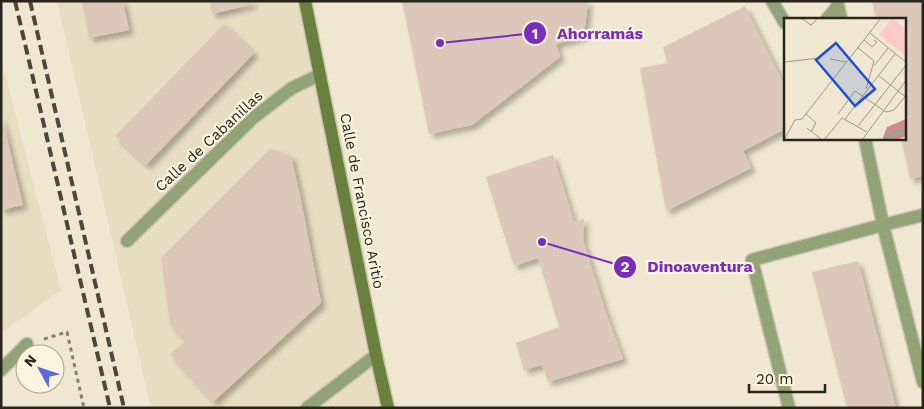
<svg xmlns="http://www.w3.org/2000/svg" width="924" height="409" viewBox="0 0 924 409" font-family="'Work Sans',sans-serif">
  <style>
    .built { fill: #e7ddc0 }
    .building { fill: #dcc8ba; filter: url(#shadow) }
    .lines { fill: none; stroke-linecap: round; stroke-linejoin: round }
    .service-casing { stroke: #cbc4b1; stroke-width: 15 }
    .pedestrian-casing { stroke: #cbc4b1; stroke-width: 15 }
    .minor-casing { stroke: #cbc4b1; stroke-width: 15 }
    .secondary-casing { stroke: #cbc4b1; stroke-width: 15 }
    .path { stroke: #858071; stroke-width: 3; stroke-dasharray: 4 4; stroke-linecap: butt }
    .service { stroke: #92a377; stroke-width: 12 }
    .pedestrian { stroke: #92a377; stroke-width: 12 }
    .minor { stroke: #92a377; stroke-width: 12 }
    .secondary { stroke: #6a813d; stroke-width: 12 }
    .rail { stroke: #4b473c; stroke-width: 4; stroke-dasharray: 10 5; stroke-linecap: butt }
    .labels { text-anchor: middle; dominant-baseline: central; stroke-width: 4.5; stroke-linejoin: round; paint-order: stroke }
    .street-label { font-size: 15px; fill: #28251d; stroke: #fcf4de }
    .inset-river { fill: none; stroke: #75b593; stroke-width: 2.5 }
    .inset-road { fill: none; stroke: #9f9989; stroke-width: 1 }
    .view { fill: #1d4ed8; fill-opacity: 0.15; stroke: #1d4ed8; stroke-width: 2.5 }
    .inset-edge { fill: none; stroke: #28251d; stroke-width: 2.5 }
    .leader { fill: none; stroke: #7b2cbf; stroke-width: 2 }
    .callout-dot { fill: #7b2cbf; stroke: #fcf4de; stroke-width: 2 }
    .mark-label { font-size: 15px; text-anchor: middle; font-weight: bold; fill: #fff }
    .callout-label { font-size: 16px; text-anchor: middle; font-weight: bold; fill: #7b2cbf; stroke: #fcf4de; stroke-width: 4.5; stroke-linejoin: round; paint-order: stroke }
  </style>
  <defs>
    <filter id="shadow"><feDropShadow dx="4.5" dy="4.5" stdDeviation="2.5" flood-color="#0004"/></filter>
  </defs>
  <rect width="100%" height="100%" fill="#efe7d1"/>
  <g class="built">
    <polygon points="57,1 304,1 386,408 151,408"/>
    <polygon points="1,59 61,290 1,333"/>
  </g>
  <g class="building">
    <polygon points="82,1 123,1 129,30 89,38"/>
    <polygon points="210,1 252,1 253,4 212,14"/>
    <polygon points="402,1 588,1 584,36 556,44 560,57 472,125 429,134"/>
    <polygon points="872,1 923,1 923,176 910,179 901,139 905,139 905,19 876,19"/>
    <polygon points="745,6 785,86 785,129 743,151 751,168 666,211 640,68 667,63 663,47"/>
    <polygon points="224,24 254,53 146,165 115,136"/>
    <polygon points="1,114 23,205 1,210"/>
    <polygon points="271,148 291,156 301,200 321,303 213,402 170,354 186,340 170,324 161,258"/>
    <polygon points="553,155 574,222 584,219 583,240 606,313 623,359 548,382 542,365 524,370 516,343 559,327 538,258 514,266 486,177"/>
    <polygon points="858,261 896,408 847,408 812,272"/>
  </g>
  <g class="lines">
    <defs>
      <polyline id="service" points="307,408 376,355"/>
      <polyline id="pedestrian" points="789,408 752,260 883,225"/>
      <g id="minor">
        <polyline points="772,1 785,23"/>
        <polyline points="837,1 841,19"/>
        <polyline points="827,19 838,6"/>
        <polyline points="865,139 883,225 923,382"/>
        <polyline points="883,225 923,215"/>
        <polyline points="127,241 253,118 292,88 319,75"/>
        <polyline points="1,370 27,344"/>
      </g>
      <polyline id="secondary" points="305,1 376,355 388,408"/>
    </defs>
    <use href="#service" class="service-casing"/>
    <use href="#pedestrian" class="pedestrian-casing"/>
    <use href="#minor" class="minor-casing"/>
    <use href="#secondary" class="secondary-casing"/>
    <polyline class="path" points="44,339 67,332 84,408"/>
    <use href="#service" class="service"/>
    <use href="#pedestrian" class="pedestrian"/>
    <use href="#minor" class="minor"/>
    <use href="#secondary" class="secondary"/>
    <g class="rail">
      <polyline points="15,1 110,408"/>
      <polyline points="30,1 124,408"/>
    </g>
  </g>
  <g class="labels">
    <g class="street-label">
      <text transform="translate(209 141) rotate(-43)">Calle de Cabanillas</text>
      <text transform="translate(362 201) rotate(79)">Calle de Francisco Aritio</text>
    </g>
  </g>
  <g transform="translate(784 18)">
    <rect width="122" height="122" fill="#efe7d1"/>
    <path d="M108,0L122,11V38L95,17Z" fill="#fdcac8"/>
    <path d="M122,101V118L113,122H98L103,109Z" fill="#d08c8b"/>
    <path class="inset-river" d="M100,122L112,114L123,112"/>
    <path class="inset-road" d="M17,0L27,7L34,0M86,15L123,45M80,22L88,29L93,24L90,22M73,29L90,43L82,71M46,41L62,44M0,44L36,40M90,48L104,30M94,57L123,80M22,96L32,105L27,114M54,96L71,73L102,94L110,92L123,76M18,101L97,0M61,101L111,36M74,108L123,46M23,110L38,122M0,122L11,102L18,101M40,122L58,100L83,114M78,122L123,61"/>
    <path class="view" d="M52,25L91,71L71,88L32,42Z"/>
    <rect width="122" height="122" class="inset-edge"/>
  </g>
  <path class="leader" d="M440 43L535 33M542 242L625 267"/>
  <g class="callout-dot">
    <circle cx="440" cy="43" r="5"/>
    <circle cx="542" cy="242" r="5"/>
    <circle cx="535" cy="33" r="12"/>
    <circle cx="625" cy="267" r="12"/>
  </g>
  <g class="mark-label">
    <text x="535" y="39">1</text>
    <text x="625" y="272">2</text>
  </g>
  <g class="callout-label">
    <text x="600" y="39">Ahorramás</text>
    <text x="700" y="272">Dinoaventura</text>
  </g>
  <rect width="924" height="409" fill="none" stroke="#28251d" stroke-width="5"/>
  <g transform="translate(40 369) rotate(310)"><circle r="24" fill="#fcf4de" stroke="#a7a191"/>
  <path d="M0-4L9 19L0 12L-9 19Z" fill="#5e66de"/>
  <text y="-8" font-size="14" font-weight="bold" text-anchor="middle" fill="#28251d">N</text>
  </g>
  <path d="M749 384v8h76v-8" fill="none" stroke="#28251d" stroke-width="2.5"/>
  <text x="756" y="384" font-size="15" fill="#28251d" stroke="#fcf4de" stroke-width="4" paint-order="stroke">20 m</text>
</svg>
